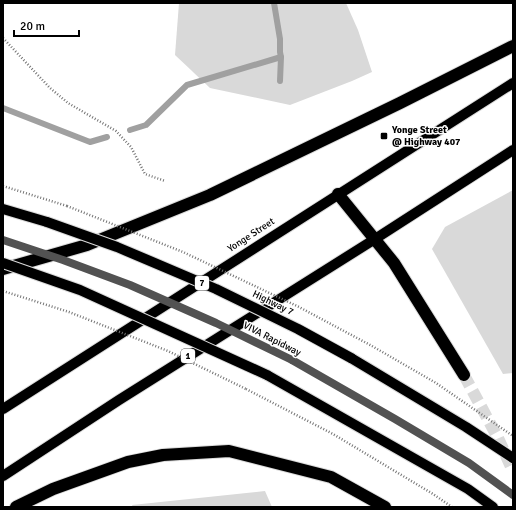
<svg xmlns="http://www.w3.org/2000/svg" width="516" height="510" viewBox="0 0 516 510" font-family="Signika,sans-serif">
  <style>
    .green { fill: #d9d9d9 }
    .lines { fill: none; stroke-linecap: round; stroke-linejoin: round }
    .stream { stroke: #a0a0a0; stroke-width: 6 }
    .highway-tunnel { stroke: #d9d9d9; stroke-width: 12; stroke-dasharray: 12 6; stroke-linecap: butt }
    .primary-casing { stroke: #dbdbdb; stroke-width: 12 }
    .highway-casing { stroke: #dbdbdb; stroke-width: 14 }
    .path { stroke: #747474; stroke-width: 2.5; stroke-dasharray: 1 2; stroke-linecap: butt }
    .lane { stroke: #525252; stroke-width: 8 }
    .primary { stroke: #000; stroke-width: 10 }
    .highway { stroke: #000; stroke-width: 12 }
    .primary-bridge-casing { stroke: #dbdbdb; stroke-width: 12; stroke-linecap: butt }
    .path-bridge { stroke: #747474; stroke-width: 2.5; stroke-dasharray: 1 2; stroke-linecap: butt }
    .lane-bridge { stroke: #525252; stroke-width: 8 }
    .primary-bridge { stroke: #000; stroke-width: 10 }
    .poi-dot { fill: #000; stroke: #fff; stroke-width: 1.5 }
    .labels { text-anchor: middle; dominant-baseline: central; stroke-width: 3; stroke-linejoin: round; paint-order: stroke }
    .shield { fill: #fff; stroke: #4c4c4c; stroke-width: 1 }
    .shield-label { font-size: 9px; font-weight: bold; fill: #000 }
    .poi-label { font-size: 10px; font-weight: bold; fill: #000; stroke: #fff; text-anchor: start }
    .street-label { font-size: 10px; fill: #000; stroke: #fff }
  </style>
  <rect width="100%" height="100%" fill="#fff"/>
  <g class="green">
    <polygon points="179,3 346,3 358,30 372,72 352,81 290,105 210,88 175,55"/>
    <polygon points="513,190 513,373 503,374 432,249 445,227"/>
    <polygon points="265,491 272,507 133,507 132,505"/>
  </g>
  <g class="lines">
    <g class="stream">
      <polyline points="274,3 280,39 280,52 281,57 280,81"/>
      <polyline points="3,108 90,142 107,137"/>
      <polyline points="130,130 146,125 187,85 281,57"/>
    </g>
    <polyline class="highway-tunnel" points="464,375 498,438 513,471"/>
    <defs>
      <g id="primary">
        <polyline points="3,209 47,222"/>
        <polyline points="351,358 466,427 513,458"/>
        <polyline points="267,375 468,489 493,507"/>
        <polyline points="3,409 513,83"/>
        <polyline points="3,476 119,400 375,239 513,150"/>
      </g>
      <g id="highway">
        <polyline points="338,194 394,263 464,375"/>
        <polyline points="3,269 87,245 210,195 400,103 513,46"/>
        <polyline points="16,507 53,489 128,462 163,455 229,451 331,477 385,507"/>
      </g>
    </defs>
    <use href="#primary" class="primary-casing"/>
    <use href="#highway" class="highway-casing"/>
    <g class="path">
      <polyline points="3,38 50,88 68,103 116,131 131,147 145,174 165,181"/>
      <polyline points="3,186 67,206"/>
      <polyline points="372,346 436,383 513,436"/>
      <polyline points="246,389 333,434 433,494 452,507"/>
    </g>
    <polyline class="lane" points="292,360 395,419 469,463 513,495"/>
    <use href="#primary" class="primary"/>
    <use href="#highway" class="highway"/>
    <defs>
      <g id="primary-bridge">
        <polyline points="47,222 117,247 216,289 298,329 351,358"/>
        <polyline points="3,263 80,290 267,375"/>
      </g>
    </defs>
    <use href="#primary-bridge" class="primary-bridge-casing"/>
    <g class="path-bridge">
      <polyline points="67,206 183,252 299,307 372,346"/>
      <polyline points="3,291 69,312 168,351 246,389"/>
    </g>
    <polyline class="lane-bridge" points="3,240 63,260 130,285 216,323 292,360"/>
    <use href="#primary-bridge" class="primary-bridge"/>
  </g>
  <rect class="poi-dot" x="380" y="132" width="8" height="8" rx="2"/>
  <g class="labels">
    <g class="shield">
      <rect x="195" y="276" width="14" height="14" rx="3"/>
      <rect x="181" y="349" width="14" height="14" rx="3"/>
    </g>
    <g class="shield-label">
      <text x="202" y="283">7</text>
      <text x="188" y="356">1</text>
    </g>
    <g class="poi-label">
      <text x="392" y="130">Yonge Street<tspan x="392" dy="12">@ Highway 407</tspan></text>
    </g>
    <g class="street-label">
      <text transform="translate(251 235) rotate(-33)">Yonge Street</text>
      <text transform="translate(273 303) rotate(26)">Highway 7</text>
      <text transform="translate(272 339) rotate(27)">VIVA Rapidway</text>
    </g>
  </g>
  <rect width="516" height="510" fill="none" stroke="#000000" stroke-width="8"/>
  <path d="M14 30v6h65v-6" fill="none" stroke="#000000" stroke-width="2"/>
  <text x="20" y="30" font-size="12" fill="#000000" stroke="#ffffff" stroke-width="3" paint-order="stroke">20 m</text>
</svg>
